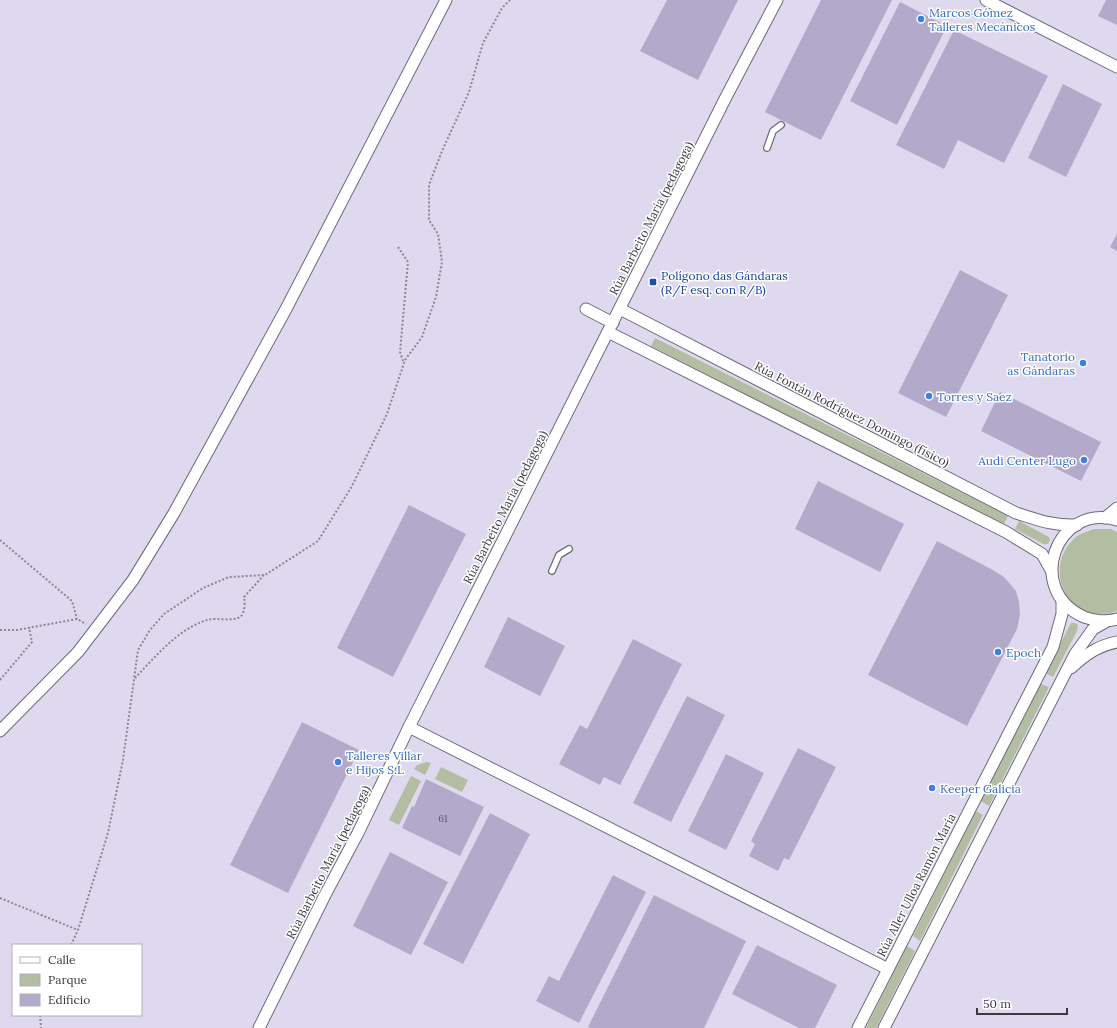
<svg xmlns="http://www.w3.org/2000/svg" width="1117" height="1028" viewBox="0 0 1117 1028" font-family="Lora,serif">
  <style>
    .built { fill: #dfd9f0; fill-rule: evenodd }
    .green { fill: #b2bda2 }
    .building { fill: #b3aacb }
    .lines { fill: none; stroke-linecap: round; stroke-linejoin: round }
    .service-casing { stroke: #6e6a78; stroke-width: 8 }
    .minor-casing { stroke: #6e6a78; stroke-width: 13 }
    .path { stroke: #8b8892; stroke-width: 2; stroke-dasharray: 2 2; stroke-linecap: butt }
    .service { stroke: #fff; stroke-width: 5.5 }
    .minor { stroke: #fff; stroke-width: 11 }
    .shop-dot { fill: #3f7fe0; stroke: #fff; stroke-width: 1.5 }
    .transit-dot { fill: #1a4fb4; stroke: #fff; stroke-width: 1.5 }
    .labels { text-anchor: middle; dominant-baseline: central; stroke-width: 3; stroke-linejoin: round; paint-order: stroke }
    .number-label { font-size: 10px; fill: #5a5663 }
    .shop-label { font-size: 12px; fill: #366cbe; stroke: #fff; text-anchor: start }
    .street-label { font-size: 12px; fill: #3c3a40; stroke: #fff }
    .transit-label { font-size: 12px; fill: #164399; stroke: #fff; text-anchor: start }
  </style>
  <rect width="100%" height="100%" fill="#ebe7f6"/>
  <path class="built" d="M0,0H1117V1028H0ZM13,945H141V1015H13Z"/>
  <g class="green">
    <polygon points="655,338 1008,516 1004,524 651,346"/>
    <polygon points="1019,521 1049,537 1050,540 1048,544 1043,544 1015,529"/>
    <path d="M1094,529H1111L1117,532V611C1071,628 1038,569 1077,536C1082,533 1089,531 1094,529Z"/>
    <polygon points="1071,623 1075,623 1078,625 1077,631 1053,677 1045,673"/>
    <polygon points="1041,684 1049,687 989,806 981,801"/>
    <polygon points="427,762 431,763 425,775 414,769 417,765"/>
    <polygon points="441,767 468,780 462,792 435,779"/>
    <polygon points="411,776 421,781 399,825 389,820"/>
    <polygon points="976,811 983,815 920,941 913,936"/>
    <polygon points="907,946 915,951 876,1028 866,1028"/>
  </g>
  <g class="building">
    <polygon points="667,0 738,0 698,80 640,51"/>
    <polygon points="821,0 892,0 821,140 765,112"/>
    <polygon points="1106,0 1117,0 1117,25 1098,16"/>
    <polygon points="900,2 947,26 897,125 850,101"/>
    <polygon points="954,30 1048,76 1004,163 958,140 944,169 896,145"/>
    <polygon points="1063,84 1102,104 1066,177 1028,158"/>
    <polygon points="1117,234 1117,251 1110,247"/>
    <polygon points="960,270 1008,295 946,417 898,393"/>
    <polygon points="1000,392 1101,442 1081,481 981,431"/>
    <polygon points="818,481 904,524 880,572 795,529"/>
    <polygon points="409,505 466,534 393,677 337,648"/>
    <polygon points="937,541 993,570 1004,577 1016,591 1019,602 1020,614 1017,629 967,726 868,675"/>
    <polygon points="508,617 565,646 540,696 484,667"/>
    <polygon points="633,639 682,664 620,785 604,777 600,785 559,764 580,725 587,729"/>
    <polygon points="687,696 725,715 671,822 633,803"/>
    <polygon points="302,722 359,750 288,893 230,865"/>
    <polygon points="798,748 836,767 789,860 784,858 778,871 749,856 755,844 751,841"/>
    <polygon points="726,754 764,773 726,850 688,831"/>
    <polygon points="426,779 484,807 460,856 402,828 412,806 414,807"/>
    <polygon points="490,813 530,834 463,964 423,944"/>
    <polygon points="390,852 448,882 411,955 353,926"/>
    <polygon points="613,875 646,892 579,1023 536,1001 549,976 559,981"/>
    <polygon points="654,895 746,941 704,1028 590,1028 588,1027"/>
    <polygon points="757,945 837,985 815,1028 799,1028 732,994"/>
  </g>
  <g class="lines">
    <defs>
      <g id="service">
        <polyline points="767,148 773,131 781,125"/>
        <polyline points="552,571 559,555 569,549"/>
      </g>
      <g id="minor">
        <polyline points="986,0 1117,67"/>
        <polyline points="586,309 613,323"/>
        <path d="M620,309L1016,513C1039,520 1053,526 1077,525"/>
        <polyline points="608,332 1006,532 1042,554 1051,570"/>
        <polyline points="1105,518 1117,508"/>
        <path d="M1117,520C1056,502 1024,590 1084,617C1094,621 1107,622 1117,619"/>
        <path d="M1071,668C1085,655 1097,646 1117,642"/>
        <polyline points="409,727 888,969"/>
        <polyline points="0,731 78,652 133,580 174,513 286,309 446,0"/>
        <polyline points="259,1028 325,895 358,833 409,727 726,97 777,0"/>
        <polyline points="858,1028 1053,647 1062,614 1062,601"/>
        <polyline points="884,1028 1075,654 1093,629 1107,621"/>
      </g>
    </defs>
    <use href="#service" class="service-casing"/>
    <use href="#minor" class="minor-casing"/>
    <g class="path">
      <polyline points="398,247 408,262 400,352 403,361"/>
      <polyline points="0,540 72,601 77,619"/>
      <polyline points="0,630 17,630 77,619 86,624"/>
      <path d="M135,678C155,657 178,629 207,620C217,617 236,623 242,615C245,610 245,602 244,597L264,575"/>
      <polyline points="0,680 32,642 29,627"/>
      <polyline points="0,898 78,930"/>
      <polyline points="71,945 78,930 108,833 123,760 138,650 150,630 164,614 203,588 229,577 265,575 318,541 352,486 387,414 405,360 422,337 436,297 442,262 438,234 429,220 429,185 442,151 469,92 483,43 502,8 510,0"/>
      <polyline points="40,1015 41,1028"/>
    </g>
    <use href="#service" class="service"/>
    <use href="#minor" class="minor"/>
  </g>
  <g class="shop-dot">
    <circle cx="921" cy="19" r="4"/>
    <circle cx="1083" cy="363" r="4"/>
    <circle cx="929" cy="396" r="4"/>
    <circle cx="1084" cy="460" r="4"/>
    <circle cx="998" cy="652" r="4"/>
    <circle cx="338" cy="762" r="4"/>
    <circle cx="932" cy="788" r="4"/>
  </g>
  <rect class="transit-dot" x="649" y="278" width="8" height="8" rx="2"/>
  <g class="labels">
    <g class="number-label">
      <text x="443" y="818">61</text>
    </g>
    <g class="shop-label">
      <text x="929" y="12">Marcos Gómez<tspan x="929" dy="14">Talleres Mecánicos</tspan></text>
      <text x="1075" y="356" text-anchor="end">Tanatorio<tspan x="1075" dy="14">as Gándaras</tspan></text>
      <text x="937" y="396">Torres y Saez</text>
      <text x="1076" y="460" text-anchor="end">Audi Center Lugo</text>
      <text x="1006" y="652">Epoch</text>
      <text x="346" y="755">Talleres Villar<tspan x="346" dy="14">e Hijos S.L</tspan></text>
      <text x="940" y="788">Keeper Galicia</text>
    </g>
    <g class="street-label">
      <text transform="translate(651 218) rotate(-63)">Rúa Barbeito María (pedagoga)</text>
      <text transform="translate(852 414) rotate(27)">Rúa Fontán Rodríguez Domingo (físico)</text>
      <text transform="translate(505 507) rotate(-63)">Rúa Barbeito María (pedagoga)</text>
      <text transform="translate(328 862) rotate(-63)">Rúa Barbeito María (pedagoga)</text>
      <text transform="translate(916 885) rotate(-63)">Rúa Aller Ulloa Ramón María</text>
    </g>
    <g class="transit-label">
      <text x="661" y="275">Polígono das Gándaras<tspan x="661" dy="14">(R/F esq. con R/B)</tspan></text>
    </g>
  </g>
  <rect x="12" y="944" width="130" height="72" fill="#ffffff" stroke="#b1b0b3"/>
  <rect x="20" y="957" width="20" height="6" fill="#ffffff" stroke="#b1b0b3"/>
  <text x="48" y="964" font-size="12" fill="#3c3a40">Calle</text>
  <rect x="20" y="974" width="20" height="12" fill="#b2bda2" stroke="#b1b0b3"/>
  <text x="48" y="984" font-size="12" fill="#3c3a40">Parque</text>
  <rect x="20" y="994" width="20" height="12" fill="#b3aacb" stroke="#b1b0b3"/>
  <text x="48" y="1004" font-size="12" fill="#3c3a40">Edificio</text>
  <path d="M977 1008v6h90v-6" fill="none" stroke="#3c3a40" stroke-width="2"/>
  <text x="983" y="1008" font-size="12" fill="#3c3a40" stroke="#ffffff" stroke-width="3" paint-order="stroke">50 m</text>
</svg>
